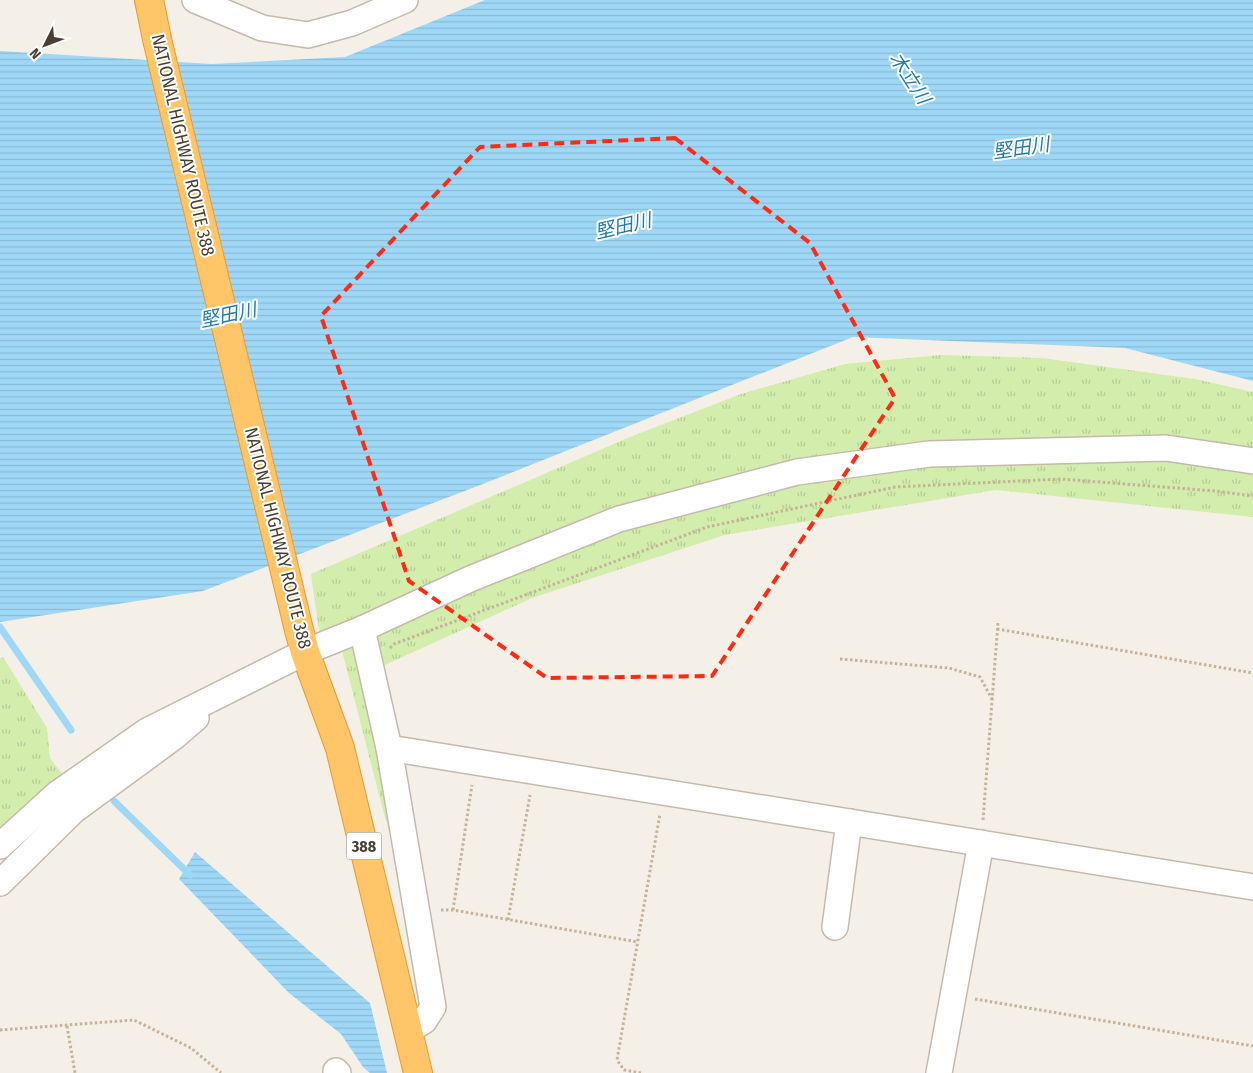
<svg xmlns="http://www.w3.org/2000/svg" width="1253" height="1073" viewBox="0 0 1253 1073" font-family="'Fira Sans Condensed','Noto Sans JP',sans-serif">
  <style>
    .grass { fill: url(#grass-tufts) }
    .water { fill: url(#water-rules) }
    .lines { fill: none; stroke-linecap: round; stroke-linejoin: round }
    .stream { stroke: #9fd8f7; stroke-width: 7 }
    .street-casing { stroke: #c4baac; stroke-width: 28 }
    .highway-casing { stroke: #eb9a2b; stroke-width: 30 }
    .path { stroke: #c5b399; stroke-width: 3; stroke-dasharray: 2.5 2.5; stroke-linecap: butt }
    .street { stroke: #fff; stroke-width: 25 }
    .highway { stroke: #ffc568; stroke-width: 28 }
    .marked { fill: none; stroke: #ff2b14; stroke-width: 4; stroke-dasharray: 10 6; stroke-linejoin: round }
    .labels { text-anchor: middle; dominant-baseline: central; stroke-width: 4; stroke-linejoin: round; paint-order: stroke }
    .shield { fill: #fff; stroke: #807972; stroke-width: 1 }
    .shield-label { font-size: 16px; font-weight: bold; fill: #494035 }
    .street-label { font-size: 18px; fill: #494035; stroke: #fff }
    .water-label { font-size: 19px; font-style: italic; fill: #227aae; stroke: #fff }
  </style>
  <defs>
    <pattern id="grass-tufts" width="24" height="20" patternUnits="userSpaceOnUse" patternTransform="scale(1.25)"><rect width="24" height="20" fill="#d3edad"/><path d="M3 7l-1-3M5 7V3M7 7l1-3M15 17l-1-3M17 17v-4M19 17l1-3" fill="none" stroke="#b7cc95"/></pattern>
    <pattern id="water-rules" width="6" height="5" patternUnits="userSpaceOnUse" patternTransform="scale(1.25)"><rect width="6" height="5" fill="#9fd8f7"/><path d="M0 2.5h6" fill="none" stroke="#8abad4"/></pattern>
  </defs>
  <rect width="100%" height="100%" fill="#f5f0e7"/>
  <g class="grass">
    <polygon points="941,355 1042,358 1195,379 1253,392 1253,517 996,490 725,535 532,598 363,675 397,851 385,818 341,647 320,638 311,574 630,437 741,394 845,364"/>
    <polygon points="3,657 47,728 50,758 65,778 0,838 0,658"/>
  </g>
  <g class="water">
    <polygon points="485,0 1253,0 1253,381 1125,348 853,337 483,484 203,591 0,622 0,51 212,64 345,57"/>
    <polygon points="195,852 370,1003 387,1073 370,1073 363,1067 341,1034 289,993 179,879"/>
  </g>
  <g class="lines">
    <g class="stream">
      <polyline points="0,627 71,730"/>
      <polyline points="114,801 190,875"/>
    </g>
    <defs>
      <g id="street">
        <polyline points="195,0 262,28 308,35 352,23 405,0"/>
        <polyline points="362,629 389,748 433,1007 424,1021 408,1031"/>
        <polyline points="389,748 1253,887"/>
        <polyline points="0,846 57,794 147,731 305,652 362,629 470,579 619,519 797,472 929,454 1166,448 1253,461"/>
        <polyline points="0,883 73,811 174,737 196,718"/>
        <polyline points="835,927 849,822"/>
        <polyline points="336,1071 338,1073"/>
        <polyline points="939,1073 981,843"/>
      </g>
      <polyline id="highway" points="149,0 157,39 299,630 305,652 340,748 418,1073"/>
    </defs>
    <use href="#street" class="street-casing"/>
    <use href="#highway" class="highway-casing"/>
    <g class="path">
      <polyline points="997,629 1253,673"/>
      <polyline points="390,648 394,644 707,527 895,487 1061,479 1215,491 1253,496"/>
      <polyline points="840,659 949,668 980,677 992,699"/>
      <polyline points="983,820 998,622"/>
      <polyline points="441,910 453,910 638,942"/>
      <polyline points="453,910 472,785"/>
      <polyline points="508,920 530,795"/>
      <polyline points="975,999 1253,1046"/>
      <polyline points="67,1026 75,1073"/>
      <polyline points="0,1030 134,1020 191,1048 221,1073"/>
      <polyline points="641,1073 624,1070 617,1060 660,814"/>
    </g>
    <use href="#street" class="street"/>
    <use href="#highway" class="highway"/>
  </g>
  <path class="marked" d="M675,138L810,243L895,398L712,676L547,678L409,581L321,316L480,147Z"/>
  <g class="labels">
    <rect class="shield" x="346.5" y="832.5" width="35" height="27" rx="4"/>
    <g class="shield-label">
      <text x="364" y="846">388</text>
    </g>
    <g class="street-label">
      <text transform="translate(183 145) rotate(77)">NATIONAL HIGHWAY ROUTE 388</text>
      <text transform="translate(278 538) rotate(76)">NATIONAL HIGHWAY ROUTE 388</text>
    </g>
    <g class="water-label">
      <text transform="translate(910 78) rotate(57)">木立川</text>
      <text transform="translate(1021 148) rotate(-8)">堅田川</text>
      <text transform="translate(623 226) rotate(-13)">堅田川</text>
      <text transform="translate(228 315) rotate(-12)">堅田川</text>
    </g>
  </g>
  <g transform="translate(45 45) rotate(228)" stroke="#ffffff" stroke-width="4" paint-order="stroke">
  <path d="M0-4L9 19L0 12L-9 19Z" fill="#494035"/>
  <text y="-8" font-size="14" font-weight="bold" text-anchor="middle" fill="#494035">N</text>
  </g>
</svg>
